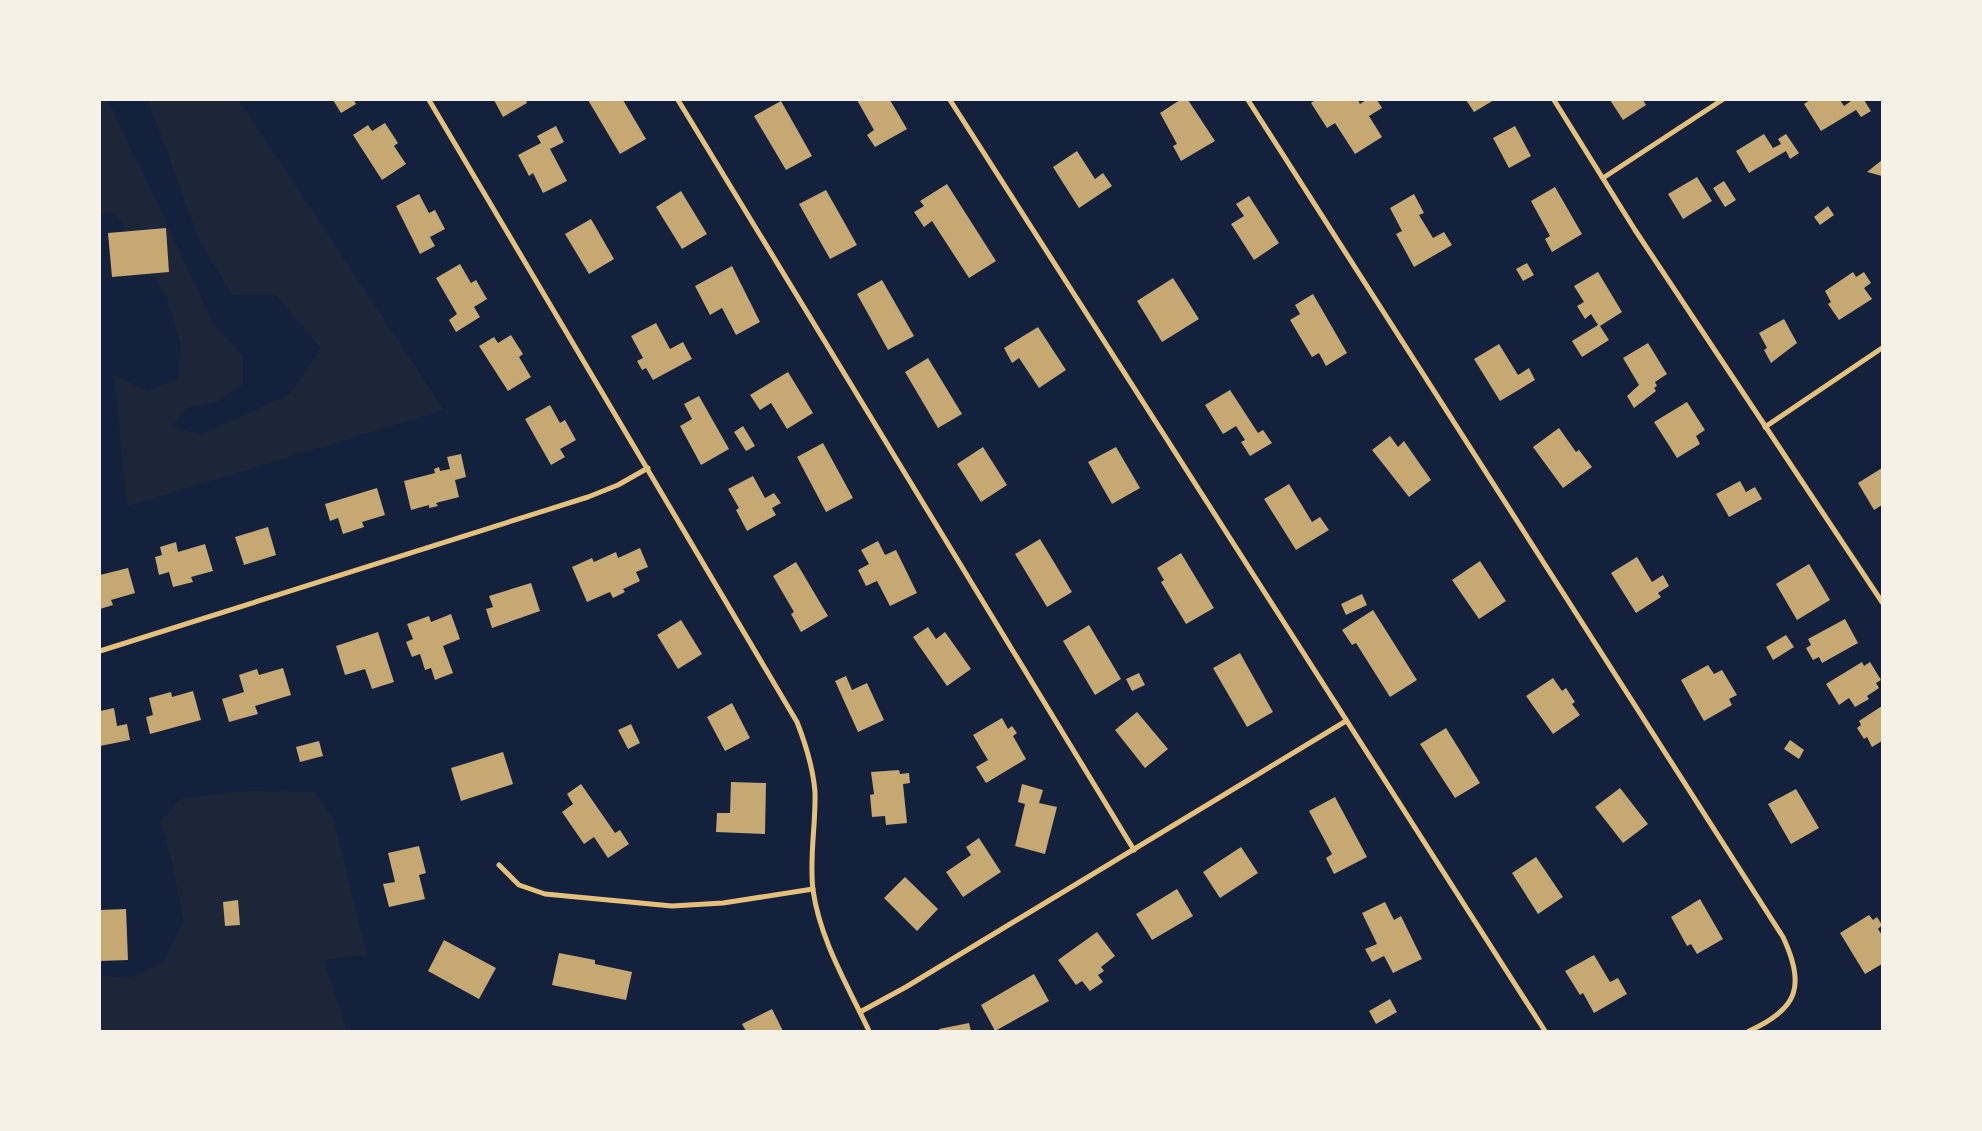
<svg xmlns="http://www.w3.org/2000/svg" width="1982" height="1131" viewBox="0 0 1982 1131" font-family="'DejaVu Sans',sans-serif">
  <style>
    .green { fill: #1d2539 }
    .building { fill: #c6a872 }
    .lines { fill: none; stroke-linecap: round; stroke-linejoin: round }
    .minor { stroke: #e5c07b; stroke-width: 5 }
  </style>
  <rect width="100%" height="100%" fill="#14213d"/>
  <g class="green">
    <polygon points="100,100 108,100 215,326 243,356 243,384 218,401 186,408 172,427 200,435 290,394 321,348 276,295 233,295 200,242 148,100 239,100 444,410 127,506 114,375 147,391 178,379 181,346 167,297 115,213 100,213"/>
    <polygon points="248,791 314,792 334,820 367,955 324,960 347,1031 100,1031 100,976 130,978 164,962 184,922 172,863 161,822 180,799"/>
  </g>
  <g class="building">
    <polygon points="333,100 354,100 356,104 341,113"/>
    <polygon points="494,100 526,100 527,103 503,117"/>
    <polygon points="588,100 623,100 646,139 620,154"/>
    <polygon points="857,100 890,100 907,129 875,147 867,135 874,130"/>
    <polygon points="1180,100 1188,100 1215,141 1181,161 1173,146 1177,144 1160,113"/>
    <polygon points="1315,100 1358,100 1360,104 1366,100 1377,100 1382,108 1369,116 1382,137 1355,154 1335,123 1327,128 1311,103"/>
    <polygon points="1466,100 1494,100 1474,112"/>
    <polygon points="1610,100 1643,100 1646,105 1623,120"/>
    <polygon points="1810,100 1840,100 1844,106 1851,101 1850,100 1864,100 1871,111 1861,117 1856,110 1821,131 1804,104"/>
    <polygon points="781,101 812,156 786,170 754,116"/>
    <polygon points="385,123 398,143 394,146 406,164 382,180 353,135 368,125 372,131"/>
    <polygon points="556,126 564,142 550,149 567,181 543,193 533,173 529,176 518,155 541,143 537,136"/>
    <polygon points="1515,126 1531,156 1509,168 1493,138"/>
    <polygon points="1764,134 1773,148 1781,144 1778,139 1786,134 1799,153 1790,159 1786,151 1749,173 1736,151"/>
    <polygon points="1077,151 1095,179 1103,173 1112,186 1079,208 1053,167"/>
    <polygon points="1882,160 1882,176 1867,172"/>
    <polygon points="1697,177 1712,201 1683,219 1668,194"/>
    <polygon points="1724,181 1736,200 1725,207 1713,188"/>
    <polygon points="947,184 996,261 969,278 932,221 924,227 914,212 924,206 920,201"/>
    <polygon points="1555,187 1582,234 1552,252 1545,239 1550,236 1531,201"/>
    <polygon points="826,190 857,245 830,259 799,204"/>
    <polygon points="681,191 707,234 682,249 656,207"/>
    <polygon points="419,194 429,213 435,210 445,229 430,237 435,246 420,254 396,206"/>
    <polygon points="1414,194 1424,213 1419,215 1433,238 1444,232 1452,245 1414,267 1396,234 1402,231 1390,208"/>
    <polygon points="1249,196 1279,243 1254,260 1231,224 1244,216 1236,204"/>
    <polygon points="1828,206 1834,215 1820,225 1814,217"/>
    <polygon points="591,219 614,259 589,274 565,234"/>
    <polygon points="166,228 169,272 112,277 108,233"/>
    <polygon points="1527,263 1534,275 1523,281 1516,269"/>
    <polygon points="460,264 471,283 476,280 487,299 474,307 480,317 456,332 449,320 457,314 436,278"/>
    <polygon points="732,266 760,322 736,335 722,308 710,315 695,286"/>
    <polygon points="1598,272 1622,312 1600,326 1609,340 1582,357 1572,341 1598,325 1591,314 1585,319 1577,306 1584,302 1574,286"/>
    <polygon points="1853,272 1856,277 1864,272 1871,283 1864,288 1872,299 1839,320 1828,304 1831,302 1825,291"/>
    <polygon points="1173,278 1199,319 1162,342 1137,301"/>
    <polygon points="882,280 914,336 888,350 857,294"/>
    <polygon points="1313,294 1347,353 1326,366 1319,353 1312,357 1290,320 1300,314 1295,305"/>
    <polygon points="1784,319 1797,343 1771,363 1764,350 1767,348 1759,333"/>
    <polygon points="656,323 670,349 683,342 692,359 653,380 646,368 642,370 637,361 643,358 631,336"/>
    <polygon points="1038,327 1066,370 1039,388 1019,358 1012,363 1004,348"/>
    <polygon points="511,335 523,354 519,357 531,377 508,391 479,346 494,337 498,343"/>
    <polygon points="1648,343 1667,374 1655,382 1657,386 1654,388 1656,391 1634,408 1627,396 1639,385 1623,358"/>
    <polygon points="1499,344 1518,375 1529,368 1535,380 1500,401 1474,359"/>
    <polygon points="928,358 962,414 938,428 905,372"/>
    <polygon points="788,372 813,413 787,429 771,403 760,410 750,395"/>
    <polygon points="1230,390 1258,433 1263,430 1272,443 1250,456 1241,442 1245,440 1236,426 1223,434 1205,405"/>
    <polygon points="699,396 729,449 701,465 680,426 692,419 684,404"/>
    <polygon points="1687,402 1705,430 1696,436 1700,444 1677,458 1654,422"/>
    <polygon points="550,405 560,423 565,420 576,440 560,449 565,457 551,465 525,419"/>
    <polygon points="743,426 755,446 746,451 734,432"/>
    <polygon points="1559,428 1576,452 1579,450 1592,467 1563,488 1533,447"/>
    <polygon points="1390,436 1398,447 1404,441 1431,480 1409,497 1372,450"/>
    <polygon points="823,443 853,498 826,512 797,457"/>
    <polygon points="983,447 1007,485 981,502 957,464"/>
    <polygon points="1116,447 1140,488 1112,504 1088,462"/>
    <polygon points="461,454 466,477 455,480 459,497 436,503 438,506 429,508 429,505 411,510 404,481 435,473 434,469 439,467 440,471 450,469 447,457"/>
    <polygon points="1882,468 1882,505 1874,510 1858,483"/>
    <polygon points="753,476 765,498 774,493 781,503 772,508 776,515 747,531 736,510 739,508 728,489"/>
    <polygon points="1740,481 1746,492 1755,487 1762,499 1729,517 1716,494"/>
    <polygon points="1289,484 1312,522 1320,517 1329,530 1296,550 1264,499"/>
    <polygon points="377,488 385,515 362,522 364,527 343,534 338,518 330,521 325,504"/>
    <polygon points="268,527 276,555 244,565 235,537"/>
    <polygon points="1040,539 1072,592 1047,607 1015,554"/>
    <polygon points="878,541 885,555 896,550 917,593 890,606 877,581 866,586 858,570 869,564 861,550"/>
    <polygon points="176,542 178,552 205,544 213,571 191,577 193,582 173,587 169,572 159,575 155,557 162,555 160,547"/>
    <polygon points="640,548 648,567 636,572 640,581 623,589 625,592 613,598 610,592 587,602 572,567 592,558 594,562 616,552 618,558"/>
    <polygon points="1181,553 1214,608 1186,624 1161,582 1164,580 1157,568"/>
    <polygon points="1637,557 1652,582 1663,575 1669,586 1658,593 1661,597 1636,613 1611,573"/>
    <polygon points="1480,561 1506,601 1479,619 1452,580"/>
    <polygon points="796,562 828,616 801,632 791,614 794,612 773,576"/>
    <polygon points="1809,564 1830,600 1797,620 1776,584"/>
    <polygon points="128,568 135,593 111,600 113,605 100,609 100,575"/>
    <polygon points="531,583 540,611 492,628 486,609 493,607 489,596"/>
    <polygon points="1362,594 1367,605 1346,615 1341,604"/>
    <polygon points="1373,610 1417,680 1390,697 1356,643 1352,645 1342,630"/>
    <polygon points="451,614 460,639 443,646 453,673 435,680 431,668 425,670 420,654 412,657 406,642 413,639 407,624 429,616 431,622"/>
    <polygon points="1845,619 1858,643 1822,663 1819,657 1813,660 1806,648 1811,645 1808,639"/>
    <polygon points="681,620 702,654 678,669 657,635"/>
    <polygon points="1089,625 1121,679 1095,695 1063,641"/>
    <polygon points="928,627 936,639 945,632 971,669 947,686 913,637"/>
    <polygon points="378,632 394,682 372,689 365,669 345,675 336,646"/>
    <polygon points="1786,635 1794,647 1773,660 1766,647"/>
    <polygon points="1240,653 1273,712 1247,727 1213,668"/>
    <polygon points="1862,662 1864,666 1870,662 1881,680 1876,683 1879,688 1867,696 1869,699 1855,707 1849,698 1839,705 1826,684"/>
    <polygon points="1708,665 1714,674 1722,670 1737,695 1729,699 1732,705 1704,721 1681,680"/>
    <polygon points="283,668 291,695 255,706 258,714 229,722 222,699 244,692 239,675 257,669 259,675"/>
    <polygon points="1139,673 1145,685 1132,691 1126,679"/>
    <polygon points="846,676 852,690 867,683 884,720 858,732 835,681"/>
    <polygon points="1553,678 1562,691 1566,688 1575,702 1572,704 1580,715 1553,734 1526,696"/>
    <polygon points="193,691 201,720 150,734 146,717 153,715 149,698 171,692 172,697"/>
    <polygon points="732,703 750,738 725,751 707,717"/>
    <polygon points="1882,706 1882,741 1872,747 1867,737 1864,739 1857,728 1861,725 1859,721"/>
    <polygon points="114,708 117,726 127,724 130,740 100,746 100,711"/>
    <polygon points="1137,712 1168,749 1145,768 1115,730"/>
    <polygon points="1002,718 1008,729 1012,726 1017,733 1013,736 1026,759 986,783 976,767 988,760 973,735"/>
    <polygon points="631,724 640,743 628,749 618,730"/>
    <polygon points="1446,728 1480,783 1455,798 1420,744"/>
    <polygon points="1790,740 1804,750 1799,759 1784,749"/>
    <polygon points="319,741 323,756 300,762 296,747"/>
    <polygon points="503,752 513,784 461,801 451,768"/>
    <polygon points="899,770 900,774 909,773 910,783 903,784 907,823 886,825 885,816 872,817 870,795 874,794 871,772"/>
    <polygon points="731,782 766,783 765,834 716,832 717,813 730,813"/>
    <polygon points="581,784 615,833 620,830 629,844 608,858 594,837 584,844 562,812 573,804 567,794"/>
    <polygon points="1022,784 1043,790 1039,803 1057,807 1045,854 1015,846 1025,804 1018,802"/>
    <polygon points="1620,788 1648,824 1623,843 1595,807"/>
    <polygon points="1796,789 1819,828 1791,844 1768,804"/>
    <polygon points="1335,797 1367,857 1334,874 1326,858 1332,854 1309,811"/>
    <polygon points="979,838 1001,872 963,897 946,872 971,855 966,847"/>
    <polygon points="419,846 426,873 419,875 425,899 389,907 383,884 395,882 388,853"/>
    <polygon points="1241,847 1258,873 1220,898 1203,872"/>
    <polygon points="1536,857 1563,897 1538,914 1512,873"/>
    <polygon points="905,877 938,909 917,931 884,898"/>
    <polygon points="1177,889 1193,916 1152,940 1136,914"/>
    <polygon points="1700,899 1723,939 1697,954 1691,944 1687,946 1671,917"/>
    <polygon points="238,900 240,925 225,926 223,902"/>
    <polygon points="1385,902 1394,920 1401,916 1422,959 1393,973 1384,956 1372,962 1365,949 1377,944 1362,913"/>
    <polygon points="126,909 128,960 100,961 100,910"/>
    <polygon points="1869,915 1873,920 1877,917 1882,925 1878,929 1882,935 1882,964 1865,974 1840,933"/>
    <polygon points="1097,932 1115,956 1101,967 1104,971 1098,975 1103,982 1090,991 1082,981 1076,985 1058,960"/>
    <polygon points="444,940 496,968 479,999 428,971"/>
    <polygon points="559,953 595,960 595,964 632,972 626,1000 552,985"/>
    <polygon points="1594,955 1610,982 1618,978 1627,994 1594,1013 1583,993 1580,995 1565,971"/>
    <polygon points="1034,974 1049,1001 995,1031 981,1005"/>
    <polygon points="1390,999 1397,1012 1376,1024 1369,1011"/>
    <polygon points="772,1009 783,1031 746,1031 742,1024"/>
    <polygon points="969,1023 971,1031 940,1031 939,1029"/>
  </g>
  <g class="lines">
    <g class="minor">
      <path d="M429,100L797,722C806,745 813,767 815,792C816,825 809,857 813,890C820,940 848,986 869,1031"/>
      <polyline points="678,100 1134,850"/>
      <polyline points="950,100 1545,1031"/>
      <path d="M1248,100L1783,937C1806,986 1798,1009 1749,1031"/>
      <polyline points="1554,100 1635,230 1882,602"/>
      <polyline points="1603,178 1722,100"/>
      <polyline points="1765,427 1882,348"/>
      <polyline points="100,651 588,497 618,485 648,468"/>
      <polyline points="499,865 519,885 545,894 672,906 723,903 813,889"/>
      <polyline points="860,1012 906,987 1346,721"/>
    </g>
  </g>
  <rect width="1982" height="1131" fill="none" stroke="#f6f1e7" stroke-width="202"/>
</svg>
